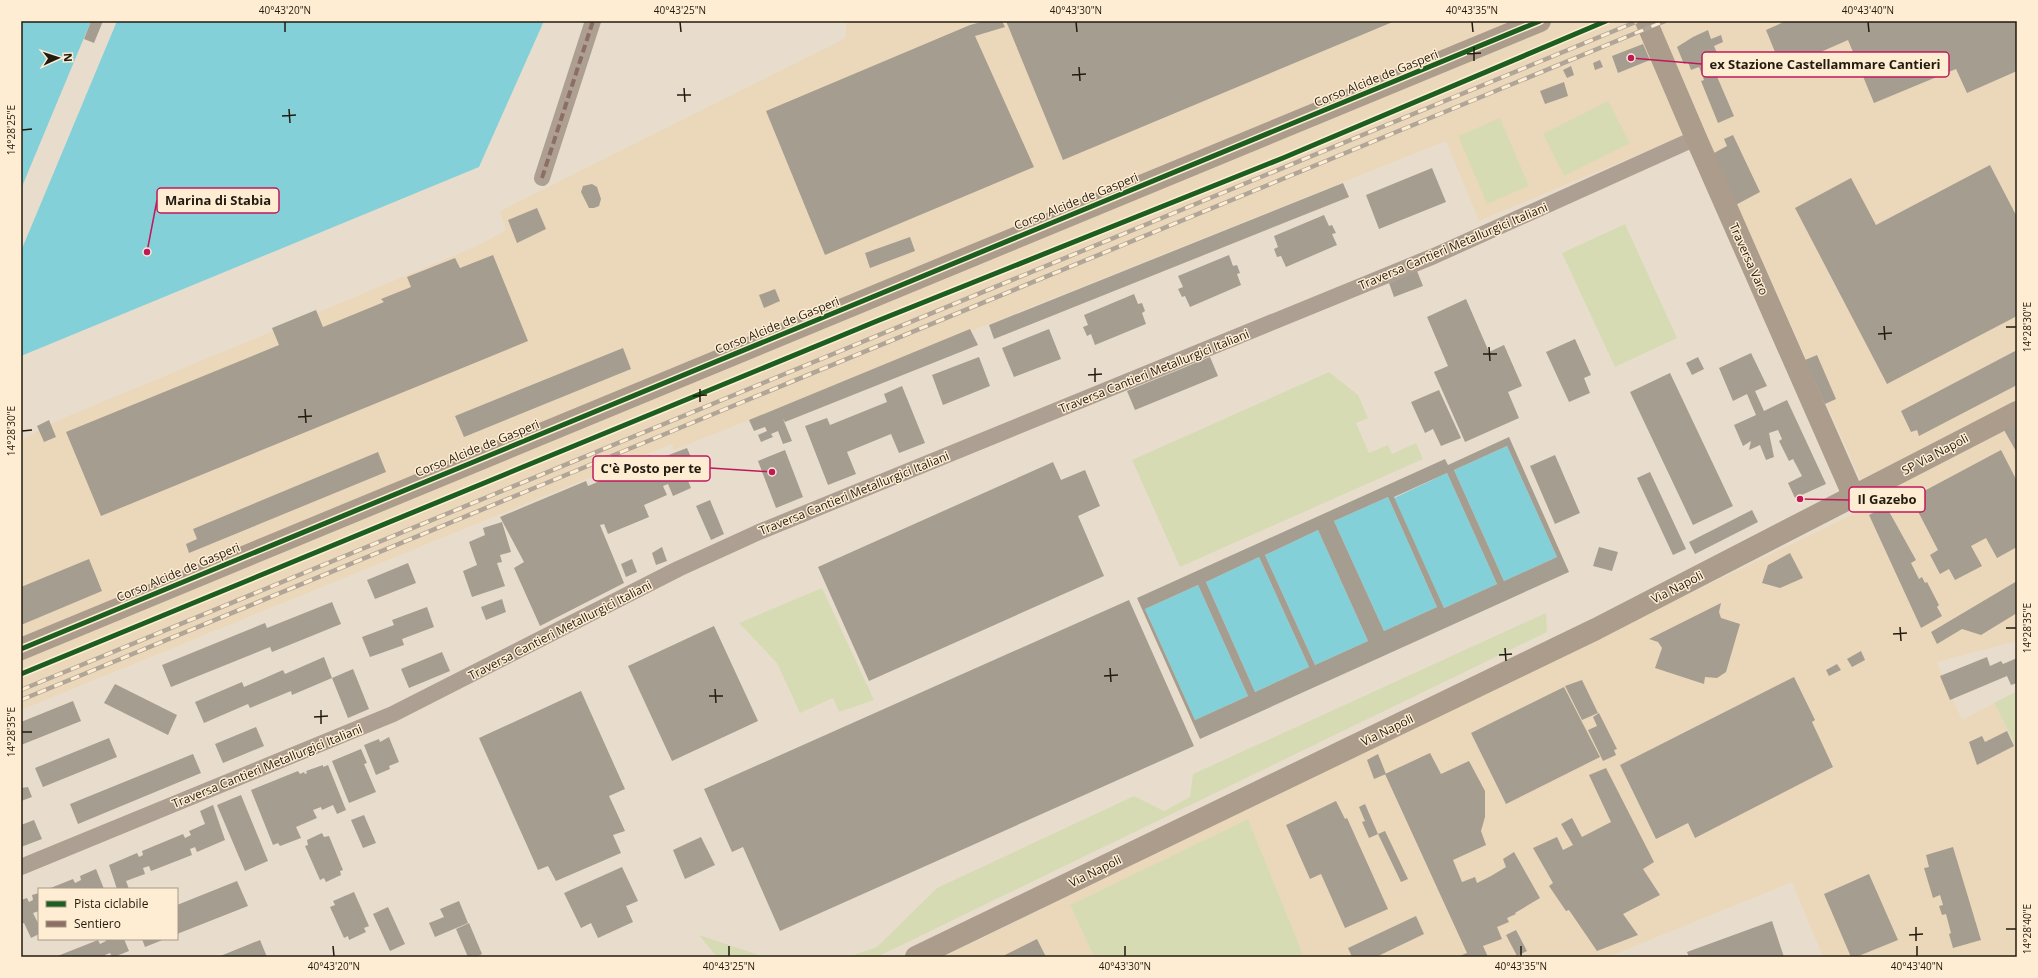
<svg xmlns="http://www.w3.org/2000/svg" width="2038" height="978" viewBox="0 0 2038 978" font-family="'Open Sans',sans-serif">
  <style>
    .built { fill: #ebd8bb }
    .green { fill: #d7dbb4 }
    .water { fill: #83d0d9 }
    .pier { fill: #e8ddcc }
    .building { fill: #a59d90; fill-rule: evenodd }
    .lines { fill: none; stroke-linecap: round; stroke-linejoin: round }
    .street { stroke: #ad9f91; stroke-width: 16 }
    .secondary { stroke: #ac9c8b; stroke-width: 22 }
    .rail-casing { stroke: #b0a597; stroke-width: 4.5 }
    .rail { stroke: #feedd3; stroke-width: 3; stroke-dasharray: 9; stroke-linecap: butt }
    .quiet { stroke: #8d6e63; stroke-width: 4; stroke-dasharray: 8 4; stroke-linecap: butt }
    .cycleway-casing { stroke: #feedd3; stroke-width: 8 }
    .cycleway { stroke: #1b5e20; stroke-width: 5 }
    .ticks { fill: none; stroke: #221b0f; stroke-width: 1.5 }
    .labels { text-anchor: middle; dominant-baseline: central; stroke-width: 3; stroke-linejoin: round; paint-order: stroke }
    .street-label { font-size: 12px; fill: #221b0f; stroke: #feedd3 }
    .leader { fill: none; stroke: #c2185b; stroke-width: 1.5 }
    .callout-dot { fill: #c2185b; stroke: #feedd3; stroke-width: 1.5 }
    .callout { fill: #feedd3; stroke: #c2185b; stroke-width: 1.5 }
    .callout-label { font-size: 13px; text-anchor: middle; font-weight: bold; fill: #221b0f }
    .neatline { fill: none; stroke: #221b0f; stroke-width: 1.5 }
    .ticks-label { font-size: 10px; text-anchor: middle; fill: #221b0f }
  </style>
  <rect width="100%" height="100%" fill="#e8ddcc"/>
  <polygon class="built" points="846,21 2017,21 2017,641 1937,662 1962,720 1994,703 2015,744 2017,743 2017,957 1823,957 1792,882 1608,957 1304,957 1248,819 1070,905 1094,957 943,957 1872,505 1702,128 1479,221 1446,141 674,450 672,444 21,710 21,440 61,419 477,246 506,230 500,211 846,38"/>
  <g class="green">
    <polygon points="1608,101 1630,143 1564,176 1543,134"/>
    <polygon points="1500,118 1529,186 1487,204 1458,136"/>
    <polygon points="1625,224 1677,338 1615,367 1562,253"/>
    <polygon points="1329,372 1358,395 1368,418 1356,423 1369,453 1388,445 1392,454 1416,443 1423,459 1180,567 1132,460"/>
    <polygon points="822,588 874,700 839,712 833,698 800,713 777,663 739,623"/>
    <polygon points="1546,613 1547,632 877,957 848,957 877,947 937,888 1134,796 1164,811 1190,797 1193,774"/>
    <polygon points="2017,691 2017,743 2015,744 1994,703"/>
    <polygon points="1248,819 1304,957 1094,957 1070,905"/>
    <polygon points="699,935 765,957 717,957"/>
  </g>
  <g class="water">
    <polygon points="21,21 544,21 479,167 21,356"/>
    <polygon points="1507,446 1557,557 1504,581 1454,470"/>
    <polygon points="1447,473 1497,584 1444,608 1394,498"/>
    <polygon points="1388,497 1437,607 1384,631 1334,521"/>
    <polygon points="1318,530 1368,641 1315,665 1265,555"/>
    <polygon points="1259,557 1309,667 1255,692 1206,582"/>
    <polygon points="1198,585 1248,696 1195,720 1145,609"/>
  </g>
  <polygon class="pier" points="91,21 117,21 21,251 21,189"/>
  <g class="building">
    <polygon points="91,21 103,21 94,43 84,39"/>
    <polygon points="985,21 1002,21 1005,27 975,36 1034,167 825,255 766,111 970,25"/>
    <polygon points="1006,21 1395,21 1063,160"/>
    <polygon points="1786,21 2017,21 2017,71 1967,93 1956,69 1874,103 1848,40 1782,69 1766,30"/>
    <polygon points="1708,30 1711,39 1721,35 1723,42 1714,46 1718,55 1709,58 1734,116 1718,123 1701,81 1704,80 1699,67 1691,70 1688,62 1684,64 1677,47 1693,37"/>
    <polygon points="1643,44 1650,60 1618,73 1612,56"/>
    <polygon points="1600,60 1603,67 1595,70 1593,63"/>
    <polygon points="1571,66 1574,75 1567,78 1563,70"/>
    <polygon points="1564,82 1568,96 1545,104 1540,91"/>
    <polygon points="1733,135 1760,192 1730,208 1714,153 1727,146 1724,139"/>
    <polygon points="1990,165 2017,217 2017,316 1887,384 1795,208 1851,178 1876,225"/>
    <polygon points="1432,168 1446,202 1379,229 1366,195"/>
    <polygon points="1343,183 1349,197 994,339 989,325"/>
    <polygon points="592,184 597,187 601,199 599,206 594,208 589,208 581,192 583,186"/>
    <polygon points="537,208 546,229 517,243 508,220"/>
    <polygon points="1324,215 1329,226 1332,225 1336,233 1332,234 1337,245 1286,267 1281,256 1277,257 1274,249 1278,247 1274,236"/>
    <polygon points="910,237 915,251 870,268 865,253"/>
    <polygon points="493,255 528,341 101,516 66,432 279,345 272,328 316,310 323,327 384,302 381,299 411,287 407,277 455,258 460,268"/>
    <polygon points="1229,255 1233,266 1237,265 1240,273 1237,274 1241,285 1190,307 1185,296 1182,297 1178,289 1183,287 1178,276"/>
    <polygon points="1417,271 1423,286 1394,297 1389,283"/>
    <polygon points="775,289 780,301 764,308 759,295"/>
    <polygon points="1134,294 1138,304 1142,303 1145,311 1142,313 1146,324 1095,345 1091,334 1087,336 1083,327 1088,325 1084,315"/>
    <polygon points="1466,299 1489,352 1504,345 1522,386 1508,392 1519,418 1465,442 1434,372 1448,366 1427,317"/>
    <polygon points="970,329 978,345 785,422 783,419 792,441 783,444 778,431 771,434 773,437 761,442 758,435 767,431 765,427 754,431 749,420"/>
    <polygon points="1049,329 1061,359 1014,377 1002,348"/>
    <polygon points="1575,339 1591,375 1584,378 1590,393 1569,402 1546,352"/>
    <polygon points="623,348 631,369 464,437 455,416"/>
    <polygon points="2017,350 2017,385 1919,436 1917,430 1911,432 1901,411"/>
    <polygon points="1751,353 1767,386 1755,391 1764,411 1787,400 1826,484 1795,498 1788,483 1802,476 1793,459 1789,461 1779,441 1782,439 1778,430 1769,433 1774,457 1766,460 1760,445 1749,450 1751,441 1743,446 1734,425 1756,415 1747,394 1733,401 1719,368"/>
    <polygon points="1817,355 1836,399 1825,404 1805,360"/>
    <polygon points="979,357 990,386 943,405 932,375"/>
    <polygon points="1210,357 1218,376 1135,410 1127,391"/>
    <polygon points="1698,357 1704,369 1692,375 1686,363"/>
    <polygon points="1670,373 1733,506 1693,525 1630,392"/>
    <polygon points="902,386 925,443 899,453 891,434 847,452 856,474 828,485 805,426 827,418 830,425 887,402 884,394"/>
    <polygon points="1439,390 1461,438 1441,446 1433,429 1425,433 1411,402"/>
    <polygon points="49,420 56,437 44,442 37,426"/>
    <polygon points="2017,423 2017,453 2004,430"/>
    <path d="M1509,437L1569,572L1200,739L1137,598L1445,459L1448,465ZM1507,446L1557,557L1504,581L1454,470ZM1447,473L1497,584L1444,608L1394,497ZM1388,497L1437,607L1384,631L1334,521ZM1318,530L1368,641L1315,665L1265,555ZM1259,557L1309,667L1255,692L1206,582ZM1198,585L1248,696L1195,720L1145,609Z"/>
    <polygon points="687,448 698,473 687,478 691,488 673,496 668,484 663,486 667,495 644,505 649,517 608,534 604,524 600,525 624,583 540,626 514,568 524,562 500,517 586,481 588,486 629,469 628,464 650,455 653,461"/>
    <polygon points="785,450 803,497 776,508 758,461"/>
    <polygon points="2001,450 2017,481 2017,547 1997,558 1986,538 1971,546 1982,566 1955,580 1949,569 1940,574 1930,555 1938,550 1911,498"/>
    <polygon points="378,452 386,472 189,553 186,544 197,539 193,529"/>
    <polygon points="1555,455 1580,513 1555,524 1530,466"/>
    <polygon points="1053,462 1061,480 1085,470 1100,506 1078,516 1104,576 869,681 818,567"/>
    <polygon points="1650,472 1686,549 1673,555 1637,478"/>
    <polygon points="710,500 724,534 711,540 696,506"/>
    <polygon points="1886,506 1916,560 1911,563 1919,579 1922,577 1925,583 1927,582 1939,605 1937,607 1942,616 1921,628 1869,515"/>
    <polygon points="1752,510 1758,522 1695,554 1689,542"/>
    <polygon points="502,522 511,552 500,555 502,562 497,563 505,586 472,597 463,571 477,565 469,542 485,535 483,528"/>
    <polygon points="662,547 667,561 656,565 652,553"/>
    <polygon points="1599,547 1618,552 1612,571 1593,566"/>
    <polygon points="1790,553 1803,578 1780,588 1762,583 1768,565"/>
    <polygon points="89,559 102,591 21,625 21,587"/>
    <polygon points="632,559 637,572 626,577 621,564"/>
    <polygon points="408,563 416,583 375,599 367,580"/>
    <polygon points="2017,581 2017,613 1981,635 1962,629 1937,644 1931,632"/>
    <polygon points="502,599 506,612 486,620 481,607"/>
    <polygon points="1129,600 1194,746 780,931 743,847 732,852 704,789"/>
    <polygon points="332,602 341,624 272,652 270,647 171,687 162,665 265,623 267,628"/>
    <polygon points="1721,603 1719,612 1721,618 1740,624 1726,672 1717,678 1705,677 1704,684 1655,668 1662,648 1658,642 1649,639"/>
    <polygon points="427,607 434,627 402,639 404,645 370,657 362,637 394,625 392,620"/>
    <polygon points="714,626 758,721 672,761 628,666"/>
    <polygon points="1861,651 1865,660 1852,667 1847,659"/>
    <polygon points="442,652 450,671 409,688 401,669"/>
    <polygon points="324,657 332,678 353,669 369,709 348,718 332,678 292,695 291,691 250,708 248,704 204,723 195,702 242,682 244,687 283,670 285,674"/>
    <polygon points="1987,657 1990,666 2001,661 2003,664 2017,658 2017,683 2011,685 2007,676 1950,700 1940,676"/>
    <polygon points="1837,664 1841,670 1829,676 1826,670"/>
    <polygon points="1794,677 1815,720 1812,722 1833,767 1695,838 1688,823 1656,839 1620,765"/>
    <polygon points="1582,680 1598,713 1582,720 1565,686"/>
    <polygon points="115,684 177,715 168,735 104,703"/>
    <polygon points="1564,687 1600,757 1506,804 1471,733"/>
    <polygon points="581,691 625,789 609,796 625,831 613,835 621,853 556,881 548,866 538,870 479,738"/>
    <polygon points="73,701 81,721 21,745 21,722"/>
    <polygon points="1599,713 1617,749 1614,750 1616,755 1603,761 1588,730 1597,726 1593,717"/>
    <polygon points="256,727 264,746 223,763 215,744"/>
    <polygon points="2007,731 2014,746 1977,765 1969,742 1982,736 1985,742"/>
    <polygon points="389,737 399,762 389,766 390,769 376,775 364,745 379,739 380,742"/>
    <polygon points="109,738 117,757 43,787 35,768"/>
    <polygon points="361,749 367,763 364,764 376,792 349,803 332,761"/>
    <polygon points="1430,753 1441,774 1469,761 1485,791 1485,817 1481,831 1486,845 1453,860 1462,882 1475,877 1477,883 1491,876 1506,867 1503,859 1514,852 1540,898 1515,913 1516,914 1507,918 1509,922 1497,927 1502,939 1483,946 1488,957 1457,957 1467,953 1385,774"/>
    <polygon points="193,754 201,773 78,824 70,804"/>
    <polygon points="1378,754 1386,774 1374,779 1367,760"/>
    <polygon points="323,765 323,767 328,765 346,810 337,814 333,805 322,810 321,807 313,810 317,818 296,827 301,838 280,846 278,843 273,845 251,790 298,771 300,774 304,772 305,774 307,773 306,771"/>
    <polygon points="1606,768 1654,862 1643,869 1660,895 1623,914 1638,935 1597,951 1569,910 1566,911 1549,886 1553,883 1533,848 1557,837 1563,850 1573,845 1561,824 1572,818 1582,837 1611,822 1589,775"/>
    <polygon points="28,787 32,797 21,801 21,788"/>
    <polygon points="241,795 268,861 245,871 217,805"/>
    <polygon points="1336,801 1345,819 1347,818 1388,909 1345,928 1321,874 1310,879 1286,825"/>
    <polygon points="1365,804 1378,834 1369,838 1362,822 1365,821 1359,807"/>
    <polygon points="213,805 225,840 197,852 195,847 190,849 192,855 151,871 149,866 143,868 145,874 126,881 129,889 117,889 109,865 137,853 139,857 143,855 142,851 183,834 185,838 191,835 189,831 205,824 200,811"/>
    <polygon points="364,815 376,843 363,848 351,820"/>
    <polygon points="34,820 42,839 21,847 21,825"/>
    <polygon points="1385,831 1408,879 1401,882 1378,834"/>
    <polygon points="322,833 324,837 329,836 343,870 340,871 341,875 326,882 324,878 320,880 305,846 308,845 307,840"/>
    <polygon points="701,837 715,865 685,879 673,850"/>
    <polygon points="1953,847 1981,940 1953,948 1949,934 1951,933 1946,914 1942,915 1939,906 1943,905 1940,895 1933,898 1924,868 1929,867 1926,855"/>
    <polygon points="622,867 638,901 626,906 633,922 598,938 591,923 581,928 564,893"/>
    <polygon points="96,869 104,889 48,889 73,879 75,883 81,880 80,876"/>
    <polygon points="1869,874 1898,940 1856,957 1851,957 1824,894"/>
    <polygon points="237,881 248,906 177,934 177,905"/>
    <polygon points="354,892 369,926 364,928 366,932 349,940 348,936 344,938 330,907 335,905 333,901"/>
    <polygon points="39,893 39,911 33,913 39,925 39,934 31,938 24,923 21,924 21,900 27,898 29,902 33,900 32,895"/>
    <polygon points="459,901 468,923 435,937 429,923 444,917 440,909"/>
    <polygon points="388,907 405,944 390,951 373,914"/>
    <polygon points="1416,916 1424,934 1376,957 1352,957 1348,948"/>
    <polygon points="1772,921 1784,957 1689,957 1687,952"/>
    <polygon points="469,923 482,954 476,957 468,957 456,929"/>
    <polygon points="1516,930 1527,951 1517,956 1506,935"/>
    <polygon points="105,939 124,939 129,951 114,957 112,957 110,953 105,955 105,957 55,957 98,940 100,944 106,941"/>
    <polygon points="142,939 165,939 145,947"/>
    <polygon points="1037,939 1046,957 1001,957"/>
    <polygon points="260,940 267,957 218,957"/>
  </g>
  <g class="lines">
    <g class="street">
      <polyline points="542,178 593,21"/>
      <polyline points="21,867 393,714 678,569 759,532 1434,256 1696,138"/>
    </g>
    <g class="secondary">
      <polyline points="1646,21 1696,138 1854,497"/>
      <polyline points="21,649 1540,21"/>
      <polyline points="916,957 1596,629 2017,412"/>
    </g>
    <defs>
      <g id="rail">
        <polyline points="21,690 1638,21"/>
        <polyline points="21,700 1665,21"/>
      </g>
    </defs>
    <use href="#rail" class="rail-casing"/>
    <use href="#rail" class="rail"/>
    <polyline class="quiet" points="542,178 593,21"/>
    <defs>
      <g id="cycleway">
        <polyline points="21,649 1540,21"/>
        <polyline points="21,674 877,321 1283,158 1606,21"/>
      </g>
    </defs>
    <use href="#cycleway" class="cycleway-casing"/>
    <use href="#cycleway" class="cycleway"/>
  </g>
  <path class="ticks" d="M285,22V32M680,22L681,32M1076,22L1077,32M1472,22L1473,32M1868,22L1869,32M1474,47V61M1467,54L1481,53M1079,67L1080,81M1072,75L1086,74M684,88L685,102M677,95H691M289,109L290,123M282,116L296,115M22,130L32,129M1884,326L1885,340M2006,327H2016M1878,334L1892,333M1489,347L1490,361M1483,354H1497M1095,368V382M1088,375L1102,374M700,389V402M693,396L707,395M305,409L306,423M298,417L312,416M22,431L32,430M1900,627L1901,641M2006,628H2016M1893,634L1907,633M1505,648L1506,661M1499,655L1512,654M1110,668L1111,682M1104,676L1118,675M715,689L716,703M709,696H723M321,710V724M314,717L328,716M22,732H32M1916,927V941M2006,929H2016M1909,935L1923,934M333,946L334,956M729,946V956M1125,946V956M1521,946V956M1917,946V956"/>
  <g class="labels">
    <g class="street-label">
      <text transform="translate(1376 78) rotate(-22)">Corso Alcide de Gasperi</text>
      <text transform="translate(1076 201) rotate(-22)">Corso Alcide de Gasperi</text>
      <text transform="translate(1453 246) rotate(-23)">Traversa Cantieri Metallurgici Italiani</text>
      <text transform="translate(1749 259) rotate(66)">Traversa Varo</text>
      <text transform="translate(777 325) rotate(-22)">Corso Alcide de Gasperi</text>
      <text transform="translate(1154 371) rotate(-22)">Traversa Cantieri Metallurgici Italiani</text>
      <text transform="translate(477 448) rotate(-22)">Corso Alcide de Gasperi</text>
      <text transform="translate(1935 454) rotate(-28)">SP Via Napoli</text>
      <text transform="translate(854 493) rotate(-22)">Traversa Cantieri Metallurgici Italiani</text>
      <text transform="translate(178 572) rotate(-23)">Corso Alcide de Gasperi</text>
      <text transform="translate(1677 587) rotate(-27)">Via Napoli</text>
      <text transform="translate(560 630) rotate(-27)">Traversa Cantieri Metallurgici Italiani</text>
      <text transform="translate(1387 730) rotate(-26)">Via Napoli</text>
      <text transform="translate(267 766) rotate(-22)">Traversa Cantieri Metallurgici Italiani</text>
      <text transform="translate(1095 871) rotate(-26)">Via Napoli</text>
    </g>
  </g>
  <path class="leader" d="M1631 58L1702 64M147 252L157 200M772 472L710 468M1800 499L1849 500"/>
  <g class="callout-dot">
    <circle cx="1631" cy="58" r="4"/>
    <circle cx="147" cy="252" r="4"/>
    <circle cx="772" cy="472" r="4"/>
    <circle cx="1800" cy="499" r="4"/>
  </g>
  <g class="callout">
    <rect x="1702" y="52" width="247" height="25" rx="4"/>
    <rect x="157" y="188" width="122" height="25" rx="4"/>
    <rect x="593" y="456" width="117" height="25" rx="4"/>
    <rect x="1849" y="487" width="76" height="25" rx="4"/>
  </g>
  <g class="callout-label">
    <text x="1825" y="69">ex Stazione Castellammare Cantieri</text>
    <text x="218" y="205">Marina di Stabia</text>
    <text x="651" y="473">C'è Posto per te</text>
    <text x="1887" y="504">Il Gazebo</text>
  </g>
  <rect width="2038" height="978" fill="none" stroke="#feedd3" stroke-width="44"/>
  <rect x="38" y="888" width="140" height="52" fill="#feedd3" stroke="#a69985"/>
  <rect x="46" y="901" width="20" height="6" fill="#1b5e20" stroke="#a69985"/>
  <text x="74" y="908" font-size="12" fill="#221b0f">Pista ciclabile</text>
  <rect x="46" y="921" width="20" height="6" fill="#8d6e63" stroke="#a69985"/>
  <text x="74" y="928" font-size="12" fill="#221b0f">Sentiero</text>
  <g transform="translate(58 58) rotate(87)" stroke="#feedd3" stroke-width="3" paint-order="stroke">
  <path d="M0-3L7 15L0 10L-7 15Z" fill="#221b0f"/>
  <text y="-6" font-size="11" font-weight="bold" text-anchor="middle" fill="#221b0f">N</text>
  </g>
  <rect x="22" y="22" width="1994" height="934" class="neatline"/>
  <g class="ticks-label">
    <text x="285" y="14">40°43'20"N</text>
    <text x="680" y="14">40°43'25"N</text>
    <text x="1076" y="14">40°43'30"N</text>
    <text x="1472" y="14">40°43'35"N</text>
    <text x="1868" y="14">40°43'40"N</text>
    <text transform="translate(11 130) rotate(-90)" y="4">14°28'25"E</text>
    <text transform="translate(2027 327) rotate(-90)" y="4">14°28'30"E</text>
    <text transform="translate(11 431) rotate(-90)" y="4">14°28'30"E</text>
    <text transform="translate(2027 628) rotate(-90)" y="4">14°28'35"E</text>
    <text transform="translate(11 732) rotate(-90)" y="4">14°28'35"E</text>
    <text transform="translate(2027 929) rotate(-90)" y="4">14°28'40"E</text>
    <text x="334" y="970">40°43'20"N</text>
    <text x="729" y="970">40°43'25"N</text>
    <text x="1125" y="970">40°43'30"N</text>
    <text x="1521" y="970">40°43'35"N</text>
    <text x="1917" y="970">40°43'40"N</text>
  </g>
</svg>
